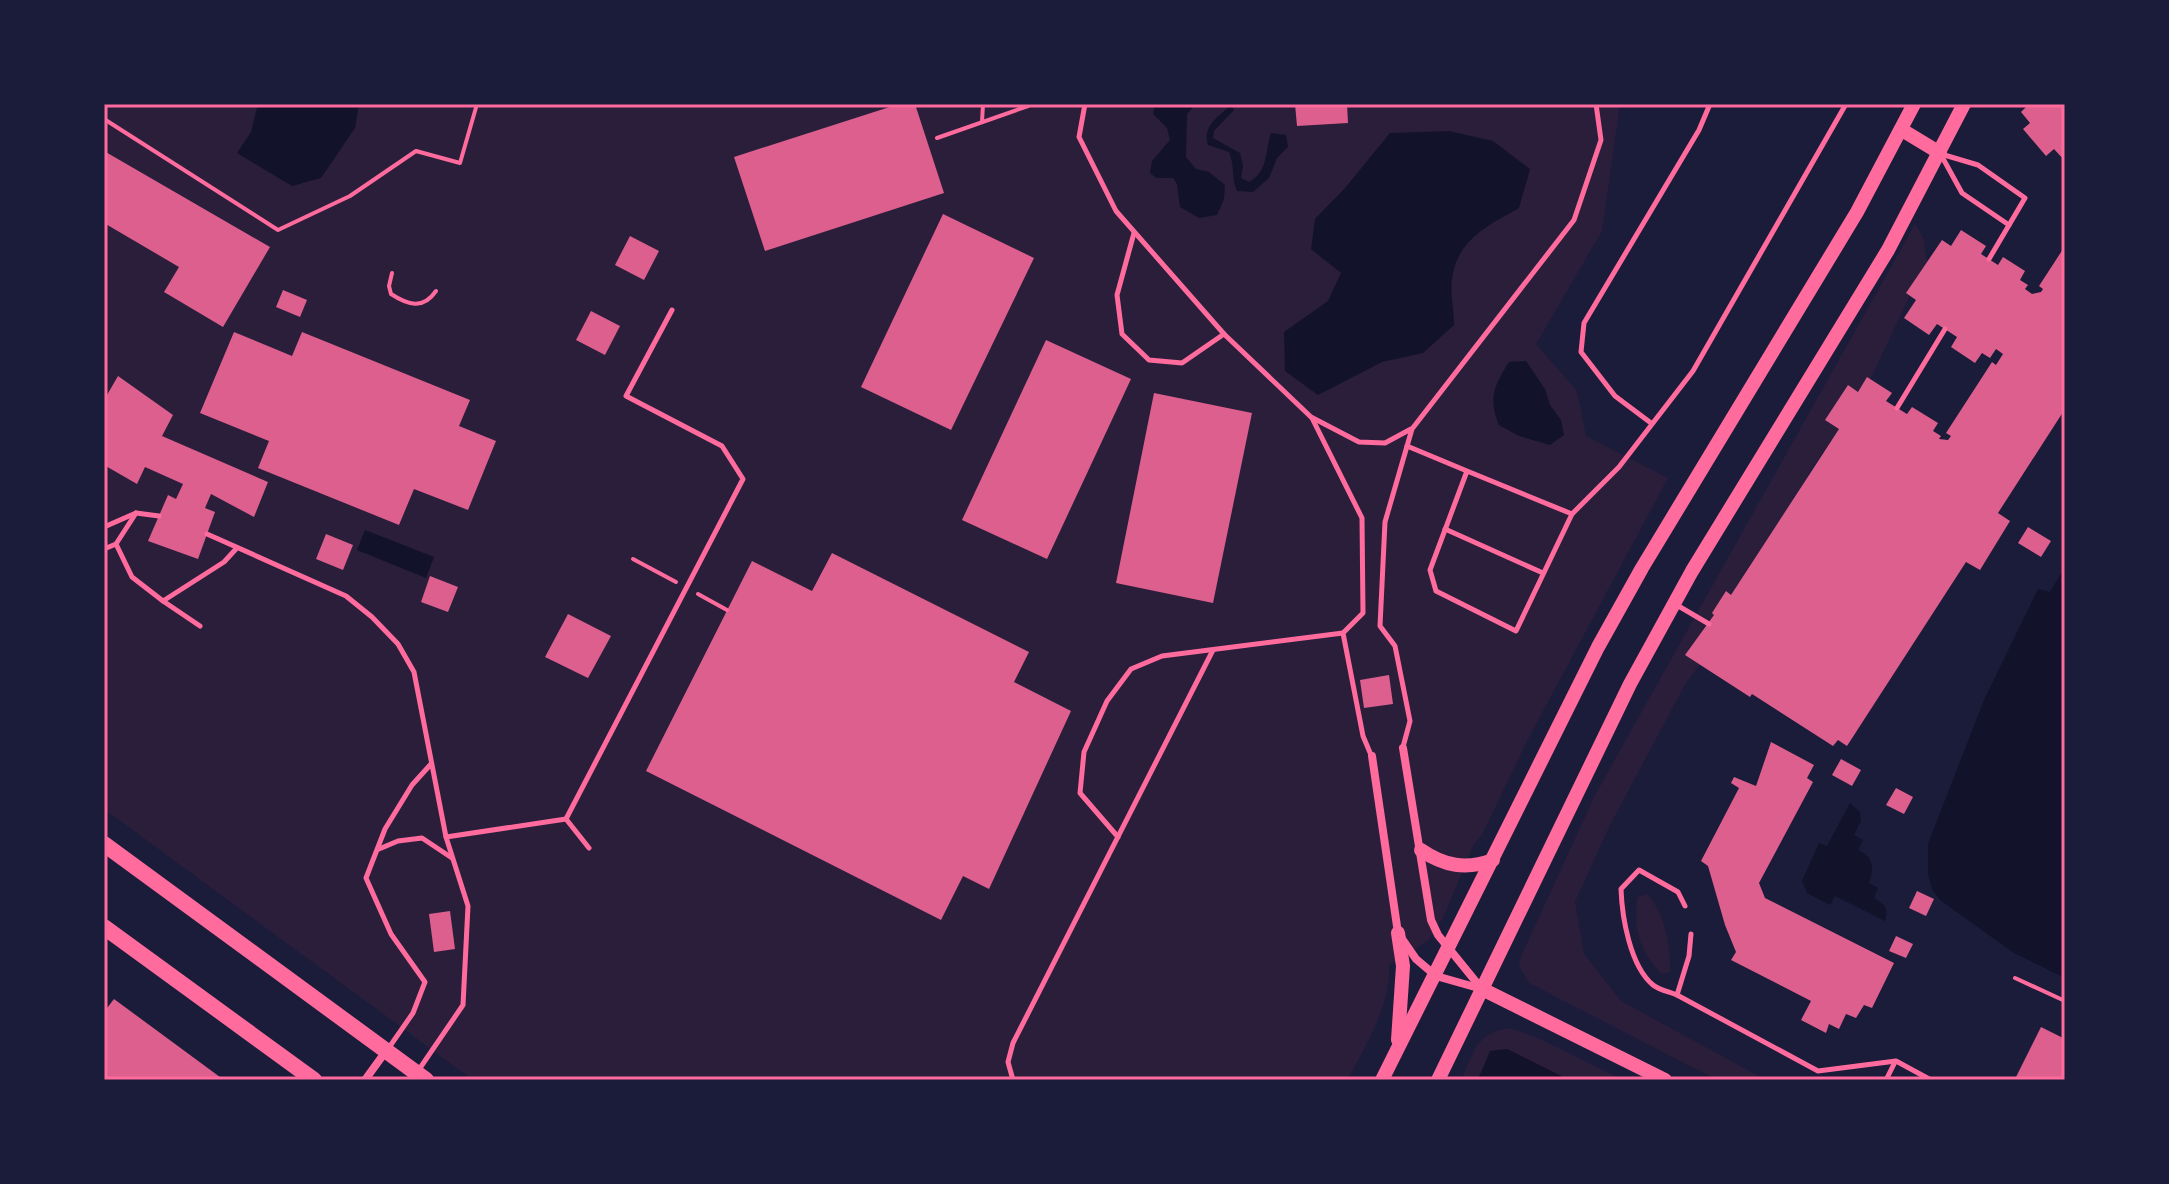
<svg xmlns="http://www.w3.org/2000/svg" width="2169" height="1184" viewBox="0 0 2169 1184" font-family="'DejaVu Sans',sans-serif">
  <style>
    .green { fill: #2a1e3b }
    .water { fill: #12122b }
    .building { fill: #dd5f8e }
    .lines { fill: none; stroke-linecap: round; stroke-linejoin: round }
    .path { stroke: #ff6b9d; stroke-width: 4 }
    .service { stroke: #ff6b9d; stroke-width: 5 }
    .minor { stroke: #ff6b9d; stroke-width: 8 }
    .tertiary { stroke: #ff6b9d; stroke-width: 14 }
    .secondary { stroke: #ff6b9d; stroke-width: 14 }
    .primary { stroke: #ff6b9d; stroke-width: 16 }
    .neatline { fill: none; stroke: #ff6b9d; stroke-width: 3 }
  </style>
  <rect width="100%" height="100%" fill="#1b1b3a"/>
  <g class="green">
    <path d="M104,104H1620L1602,231L1536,344L1577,391L1586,436L1668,478L1527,741L1482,835L1474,844L1443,918L1428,941L1389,965C1391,1007 1366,1043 1348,1080H473L104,809Z"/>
    <polygon points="1915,224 1923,237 1928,266 1914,287 1863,395 1810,471 1756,591 1686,683 1610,825 1575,902 1584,954 1621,1001 1766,1080 1717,1080 1529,983 1519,966 1521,956 1595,795"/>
    <path d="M1648,894C1666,919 1670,941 1670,972L1661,974C1638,947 1634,932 1637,897Z"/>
    <path d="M1510,1028L1536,1037L1623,1080H1569L1507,1049L1479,1074L1478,1080H1461C1475,1051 1476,1032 1510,1028Z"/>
  </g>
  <g class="water">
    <polygon points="258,104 359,104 355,128 321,178 292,186 237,153 251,132"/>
    <polygon points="1155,104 1196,104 1187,114 1186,157 1196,169 1209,172 1225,185 1224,199 1217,215 1199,218 1180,207 1177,184 1173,178 1156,178 1150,173 1152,161 1170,140 1167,128 1153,114"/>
    <path d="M1231,105L1234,110L1214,131L1213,138L1240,153L1243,166L1241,178L1249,182C1268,172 1265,152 1271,133L1286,135L1288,147L1277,158L1269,178L1253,192L1237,191C1231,177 1235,166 1229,152L1208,145C1202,126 1218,117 1231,105Z"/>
    <path d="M1449,131L1493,141L1530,169L1519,208C1491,224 1460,238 1453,273C1449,289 1454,309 1454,325L1423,353L1382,362L1318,395L1285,371L1284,332L1328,301L1341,273L1311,249L1315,219L1345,188L1390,133Z"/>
    <path d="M1526,361L1545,389L1550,405L1561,420L1564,435L1550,445L1519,436L1499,425C1488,398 1494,386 1509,362Z"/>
    <polygon points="365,530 434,557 426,578 357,550"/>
    <polygon points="2065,567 2065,978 2014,953 1940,900 1932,889 1928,873 1928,844 1984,700 2038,589 2050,592"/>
    <path d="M1850,803L1860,812L1861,821L1854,835L1863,840L1858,850C1873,857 1875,867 1869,883L1878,888L1874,898C1885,904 1889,909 1885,921L1835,896L1830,905L1807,893L1802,881L1819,843L1827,846Z"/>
    <polygon points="1507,1049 1569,1080 1478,1080 1490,1051"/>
  </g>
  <g class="building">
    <polygon points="899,104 915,104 944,193 765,251 734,157"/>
    <polygon points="1295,104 1347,104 1348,123 1297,126"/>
    <polygon points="2029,104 2065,104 2065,161 2054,149 2046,156 2023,129 2030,123 2021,112"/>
    <polygon points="104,151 270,247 223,327 164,292 179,267 104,223"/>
    <polygon points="943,214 1034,258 951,430 861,387"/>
    <polygon points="1961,230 1986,246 1981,254 1998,265 2003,257 2025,271 2020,280 2028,285 2025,289 2032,294 2041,292 2043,289 2039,286 2065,246 2065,409 1998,513 2010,521 1980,570 1966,562 1847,746 1838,740 1833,746 1752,694 1750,697 1685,655 1714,615 1712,613 1726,591 1731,595 1839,429 1825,420 1848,385 1858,392 1867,377 1892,393 1886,401 1907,414 1912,407 1938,423 1933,431 1941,436 1939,439 1948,440 1951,436 1946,433 1992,362 1996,365 2003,354 1996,349 1990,358 1982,353 1975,363 1951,347 1957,337 1937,324 1929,335 1904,318 1916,300 1906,293 1942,240 1951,246"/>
    <polygon points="630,236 659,251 644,280 615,265"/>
    <polygon points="283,290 307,300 300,317 276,307"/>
    <polygon points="591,311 620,326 605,355 576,340"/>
    <polygon points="234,332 292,356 302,332 470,400 459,426 496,441 468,510 414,489 399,525 258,468 269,441 200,413"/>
    <polygon points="1046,340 1131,379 1047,559 962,520"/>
    <polygon points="118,376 173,415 162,436 268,482 254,517 211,494 205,508 215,512 198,559 148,541 168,495 176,499 183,484 145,467 137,484 104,465 104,393 107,395"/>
    <polygon points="1154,393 1252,413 1213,603 1116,583"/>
    <polygon points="2028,527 2051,541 2041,557 2018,543"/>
    <polygon points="326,534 353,545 343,570 316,559"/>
    <polygon points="832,553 1029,652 1014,682 1071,711 989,889 963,876 941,920 646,771 752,561 812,591"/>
    <polygon points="430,576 458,587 448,612 421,602"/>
    <polygon points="568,614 611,636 588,678 545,657"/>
    <polygon points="1389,675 1393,704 1364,708 1360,680"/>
    <polygon points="1771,742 1814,765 1807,778 1813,782 1759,883 1765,898 1894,963 1872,1008 1864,1005 1856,1018 1846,1014 1839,1029 1829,1024 1826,1033 1801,1020 1811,1001 1731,960 1736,952 1725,925 1708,866 1701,861 1739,788 1731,783 1734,777 1756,786"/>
    <polygon points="1841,759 1861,770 1852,786 1832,775"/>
    <polygon points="1896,788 1913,797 1904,814 1886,805"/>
    <polygon points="1917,891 1934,899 1926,916 1909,908"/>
    <polygon points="450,911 455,949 434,952 429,914"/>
    <polygon points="1896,936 1913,944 1906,958 1889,951"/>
    <polygon points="114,999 224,1080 104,1080 104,1012"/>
    <polygon points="2041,1027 2065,1039 2065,1080 2021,1080 2016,1077"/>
  </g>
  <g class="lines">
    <g class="path">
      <polyline points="104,119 278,230 350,196 416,151 460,163 477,104"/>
      <polyline points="982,122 983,104"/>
      <polyline points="937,138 1028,106"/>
      <path d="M392,273L389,286L391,294C408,305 423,310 436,291"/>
      <polyline points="633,559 676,582"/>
      <polyline points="698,594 727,610"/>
      <polyline points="2015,978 2065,1001"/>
    </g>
    <g class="service">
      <polyline points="1085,104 1079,137 1116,211 1224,334 1311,417 1359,442 1385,443 1411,429"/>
      <polyline points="1940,153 1962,193 2009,225"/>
      <polyline points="1941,154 1978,165 2025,198 1989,259"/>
      <polyline points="1134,233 1117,295 1122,334 1149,360 1182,363 1224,334"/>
      <polyline points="1897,408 1945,329"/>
      <polyline points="1312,418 1362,518 1363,613 1343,633 1363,736 1371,755"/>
      <polyline points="1651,423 1615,396 1581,352 1584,323 1699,130 1710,104"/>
      <polyline points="1407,446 1467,471 1430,570 1436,591 1516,631 1572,514 1467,471"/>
      <polyline points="136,513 116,544 132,577 163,601 224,562 236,549"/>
      <polyline points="1572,514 1619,467 1693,371 1846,104"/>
      <polyline points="104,527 136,513 159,516"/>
      <polyline points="1445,529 1543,573"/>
      <polyline points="207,534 346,596 372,617 398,644 414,672 446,837 468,906 463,1005 418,1071"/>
      <polyline points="104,549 116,544"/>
      <polyline points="163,601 200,626"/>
      <polyline points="1675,604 1709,624"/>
      <polyline points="1403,747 1410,721 1395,646 1380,626 1385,522 1412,429 1574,220 1601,140 1596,104"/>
      <polyline points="446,837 566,819"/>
      <polyline points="1118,837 1080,793 1084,752 1107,701 1131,669 1162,656 1343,633"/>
      <polyline points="589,848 566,819 743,479 722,446 626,396 672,310"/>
      <polyline points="379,849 398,841 422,838 452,858"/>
      <polyline points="1691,934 1689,956 1677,995 1818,1071 1896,1061 1931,1080"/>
      <path d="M1677,995C1670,992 1659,990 1653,985C1630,966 1622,917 1621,889L1639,870L1678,892L1685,906"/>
      <polyline points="388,1049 413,1013 425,982 391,934 366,878 385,829 412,785 431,764"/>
      <polyline points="1013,1080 1008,1062 1013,1043 1213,650"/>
      <polyline points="1886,1080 1895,1062"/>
    </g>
    <g class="minor">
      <polyline points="1403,748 1431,920 1438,935 1481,988"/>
      <polyline points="1372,756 1398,933 1416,959 1436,976 1482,989"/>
      <polyline points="365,1080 386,1051"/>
    </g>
    <polyline class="tertiary" points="1482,989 1665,1080"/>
    <g class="secondary">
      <polyline points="1902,130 1940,153"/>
      <path d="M1421,850C1444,866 1466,870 1493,860"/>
      <polyline points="1398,1040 1403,966 1398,933"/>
      <polyline points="1382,1080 1598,647 1642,568 1857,212 1914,104"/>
      <polyline points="1438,1080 1630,684 1692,571 1888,250 1964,104"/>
    </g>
    <g class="primary">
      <polyline points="104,844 426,1080"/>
      <polyline points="104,927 314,1080"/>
    </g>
  </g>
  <rect width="2169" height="1184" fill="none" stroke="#1b1b3a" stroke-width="212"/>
  <rect x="106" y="106" width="1957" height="972" class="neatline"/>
</svg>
